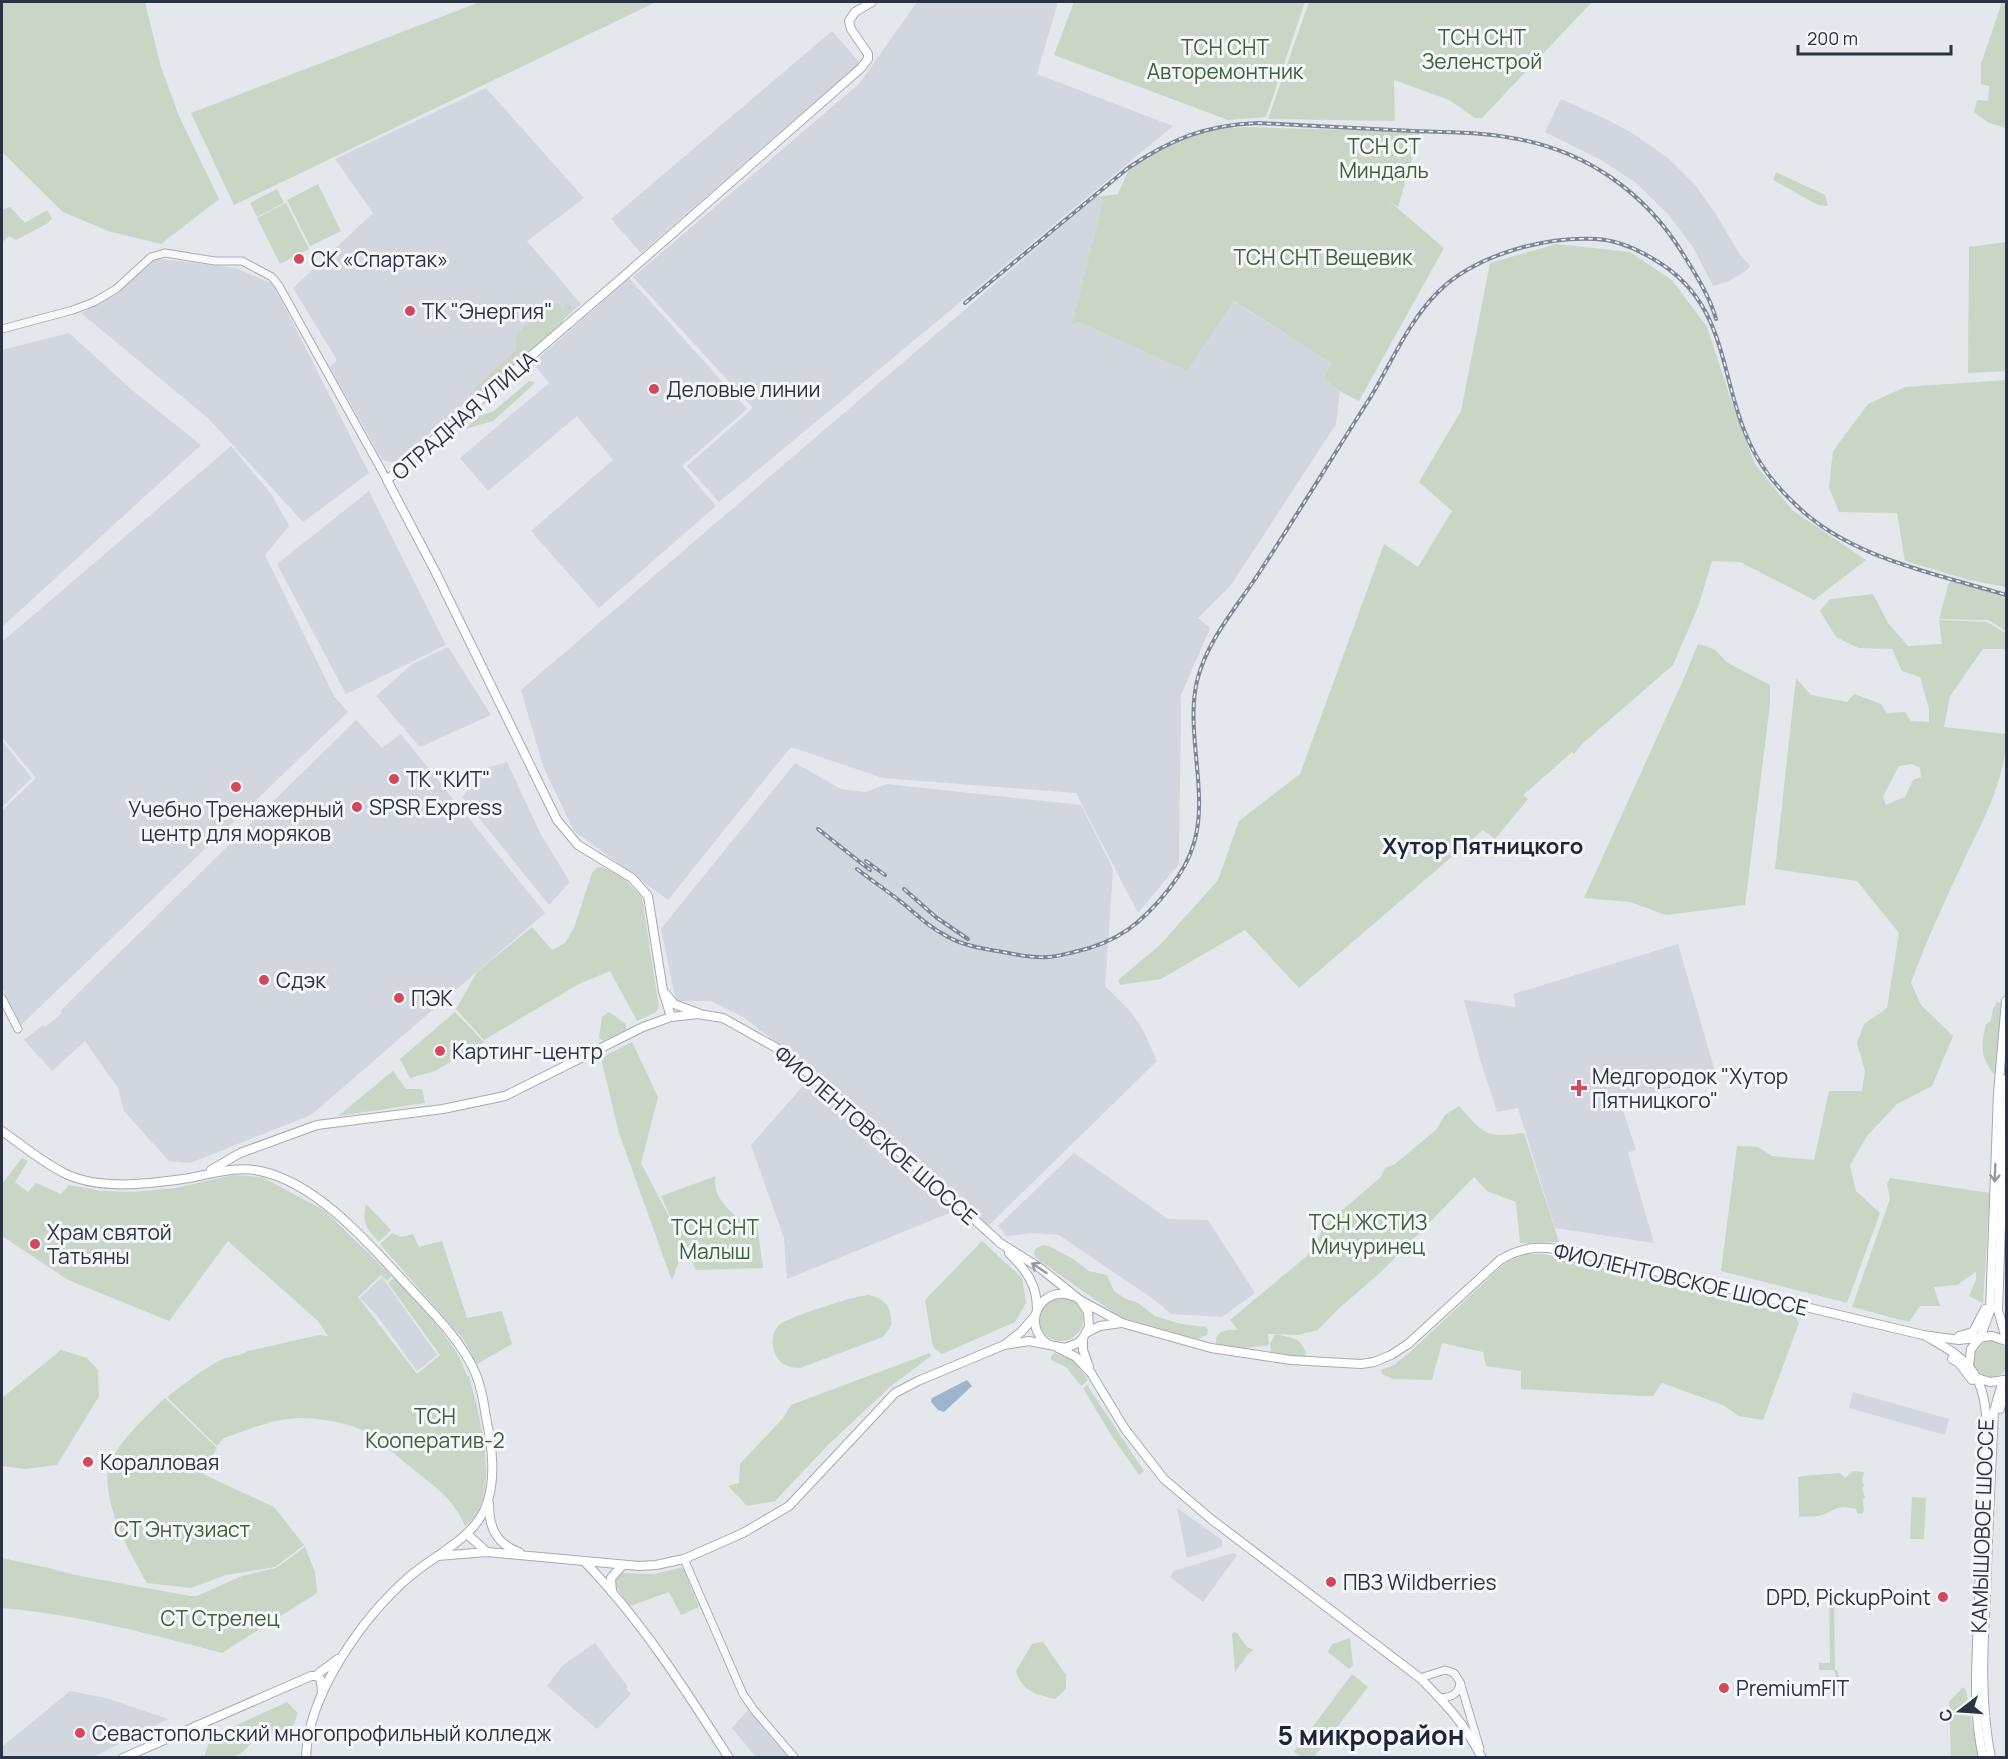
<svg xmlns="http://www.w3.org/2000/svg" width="2008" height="1759" viewBox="0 0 2008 1759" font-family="Manrope,sans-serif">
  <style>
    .built { fill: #d2d6de }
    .green { fill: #c9d6c5; fill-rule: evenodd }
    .water { fill: #9fb4cc }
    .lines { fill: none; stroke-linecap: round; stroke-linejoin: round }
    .minor-casing { stroke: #a9aeb7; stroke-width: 9 }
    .major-casing { stroke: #a3abb8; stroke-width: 10 }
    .minor { stroke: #f7f8fa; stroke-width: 7 }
    .major { stroke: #fff; stroke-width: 8 }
    .rail-casing { stroke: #7d8696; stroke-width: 4 }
    .rail { stroke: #f4f6f9; stroke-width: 1.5; stroke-dasharray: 4.5; stroke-linecap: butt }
    .oneway { stroke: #959aa2 }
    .poi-dot { fill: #d1495b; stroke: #f4f6f9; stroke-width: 2 }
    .labels { text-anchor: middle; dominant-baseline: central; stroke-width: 6; stroke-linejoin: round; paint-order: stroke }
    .park-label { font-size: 21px; fill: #3f6138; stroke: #f4f6f9 }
    .poi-label { font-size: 21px; fill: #2b3445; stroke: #f4f6f9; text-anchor: start }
    .street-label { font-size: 21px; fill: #2b3445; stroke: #f4f6f9 }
    .neighbourhood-label { font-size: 22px; font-weight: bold; fill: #1d2536; stroke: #f4f6f9 }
    .district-label { font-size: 27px; font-weight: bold; fill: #1d2536; stroke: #f4f6f9 }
  </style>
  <rect width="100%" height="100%" fill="#e4e7ec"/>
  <g class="built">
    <polygon points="917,2 1058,2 1037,74 1173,126 719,502 687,466 753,408 633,277 859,84"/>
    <polygon points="832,31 860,63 641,253 611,219"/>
    <polygon points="486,88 584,198 527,241 581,304 395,463 382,460 330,367 337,360 293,288 373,213 335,159"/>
    <polygon points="1561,99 1610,121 1635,135 1668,158 1696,186 1717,216 1740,255 1750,266 1746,271 1727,282 1713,286 1693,247 1668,214 1635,182 1601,160 1545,132"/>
    <polygon points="1096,197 1103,200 1073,325 1079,322 1187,371 1233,301 1333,363 1323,378 1340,391 1336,424 1231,585 1198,618 1210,628 1181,695 1179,864 1138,913 1076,793 883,778 791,747 668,900 574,831 543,766 521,690"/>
    <polygon points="154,258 236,268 273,284 369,473 303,522 209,419 81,313 117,294"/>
    <polygon points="629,278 747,409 682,466 716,506 599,608 531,531 613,460 577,416 488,491 460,458 549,383 533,363"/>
    <polygon points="69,333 133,391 201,445 2,627 2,350"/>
    <polygon points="231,446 272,495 289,526 265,555 334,696 348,712 21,1025 2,987 2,811 36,778 2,737 2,642"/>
    <polygon points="369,491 446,645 346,694 277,564"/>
    <polygon points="448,647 491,715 420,747 376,696 412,664"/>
    <polygon points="356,720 382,748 401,734 545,913 311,1115 190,1163 169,1161 124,1111 118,1088 85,1041 52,1071 24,1040 43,1025 45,1027 62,1013 60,1011"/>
    <polygon points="2,741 32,778 2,807"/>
    <polygon points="507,762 540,833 570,882 549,905 462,797 487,768"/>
    <polygon points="795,763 841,789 866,792 887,784 1081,805 1113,869 1105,986 1128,1009 1142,1028 1157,1061 988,1226 833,1086 743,1017 711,1001 676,1001 661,929"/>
    <polygon points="1678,944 1716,1075 1620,1102 1636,1149 1628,1153 1654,1243 1555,1228 1518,1108 1497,1112 1480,1059 1464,1000 1516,1007 1513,994"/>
    <polygon points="803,1086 841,1107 952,1212 787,1279 784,1238 751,1145"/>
    <polygon points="1074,1153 1168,1219 1208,1220 1255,1293 1222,1317 1171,1314 1156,1301 1059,1235 1034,1233 1007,1236 998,1226"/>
    <polygon points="382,1277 437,1355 417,1371 376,1314 360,1298"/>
    <polygon points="1853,1392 1949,1419 1945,1435 1849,1408"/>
    <polygon points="1177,1508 1222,1540 1222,1547 1187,1558"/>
    <polygon points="1233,1553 1237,1555 1203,1602 1170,1577 1174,1571"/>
    <polygon points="595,1643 628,1687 626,1689 631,1694 597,1729 547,1686 563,1665"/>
    <polygon points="70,1691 106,1698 168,1719 93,1757 2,1757 2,1747"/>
    <polygon points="748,1710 788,1757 756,1757 732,1728"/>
  </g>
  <g class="green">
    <polygon points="2,2 145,2 161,67 179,116 219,199 161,244 108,231 63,212 2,152"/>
    <polygon points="480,2 656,2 234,205 191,113"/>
    <polygon points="1074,2 1305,2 1266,117 1228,120 1054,55"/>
    <polygon points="1309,2 1592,2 1482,118 1475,118 1449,100 1394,80 1395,121 1268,119"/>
    <polygon points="2002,2 2006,2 2006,128 1989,123 1974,112 1977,100 1988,101 1989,86 1981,84 1981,64"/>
    <polygon points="1246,127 1420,132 1398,207 1389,201 1444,248 1359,401 1340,391 1323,378 1332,363 1234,301 1187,371 1079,322 1072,325 1103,200 1096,197 1118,194 1131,164 1161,146 1200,130"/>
    <polygon points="1776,172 1825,195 1828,206 1818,205 1773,180"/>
    <polygon points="318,184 341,231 310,246 287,200"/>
    <polygon points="277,189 284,203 257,217 250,203"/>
    <polygon points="286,203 309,249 280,264 257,218"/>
    <polygon points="10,207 25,223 47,210 52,218 48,223 16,240 9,236 2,242 2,210"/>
    <polygon points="2006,242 2006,371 1968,373 1969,247"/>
    <polygon points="1556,244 1630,252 1672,280 1707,327 1732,403 1755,464 1792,510 1866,560 1814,600 1740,562 1712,561 1698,607 1673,665 1582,744 1574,754 1572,752 1554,768 1555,769 1553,769 1523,795 1528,799 1495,839 1483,830 1299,988 1245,930 1161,979 1120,985 1118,980 1160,945 1218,880 1239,821 1300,774 1384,544 1418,567 1452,511 1419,482 1461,411 1490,263"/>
    <polygon points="553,303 559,304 563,311 565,306 568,304 572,307 572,312 564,319 560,326 481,396 474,388 516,350 517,334 549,304"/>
    <polygon points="2006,380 2006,587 1969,580 1905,561 1897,513 1839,512 1829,487 1833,451 1868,404 1905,387"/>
    <polygon points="529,381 534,382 534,384 493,421 465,429 479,416 494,411"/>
    <polygon points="1950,579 2006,598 2006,631 1988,620 1939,619"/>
    <path d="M1873,594L1888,623L1908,646L1942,644L1939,620L1987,622L2006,633V649H1983L1950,696L1944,727L2006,734C2007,778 1982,822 1964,860C1945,901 1926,941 1911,983L1921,1005L1953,1036L1932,1086L1897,1104L1867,1136L1850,1165L1856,1191L1880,1213L1847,1303L1721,1271L1737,1146L1758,1147L1772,1156L1814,1160L1829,1091H1862L1865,1071L1857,1043L1864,1024L1887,1008L1899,933L1857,881L1775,869L1796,678L1811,695L1847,702L1854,694L1881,704L1887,713L1905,712L1911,721L1929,722V709L1920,677L1902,671L1892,649L1858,648L1836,637L1820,611L1830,599ZM1912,764L1920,768L1921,777L1913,780L1905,797L1886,805L1883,797L1899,766Z"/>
    <polygon points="1698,644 1714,649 1728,663 1770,685 1770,704 1745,905 1666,915 1630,902 1584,898 1684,678"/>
    <polygon points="602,867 621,876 642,897 659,1007 656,1012 637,1021 610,971 579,984 484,1040 456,1009 477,972 532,927 552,950 565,943 574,928 592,873 596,868"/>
    <path d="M1997,1002L2001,1003L1996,1073L1994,1074C1980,1058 1981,1045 1986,1024L1991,1021L1993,1009Z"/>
    <polygon points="455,1012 484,1042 435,1071 410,1078 400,1059"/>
    <polygon points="609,1012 626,1024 626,1030 603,1041 599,1038 602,1017"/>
    <path d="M632,1042L658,1097L641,1163L679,1236L661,1196L716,1176C710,1196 734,1217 750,1226L757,1224L763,1268L696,1270L684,1245L672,1281L619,1133L601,1058Z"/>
    <polygon points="393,1071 406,1089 422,1089 425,1103 338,1116"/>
    <path d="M1459,1106C1485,1135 1485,1138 1524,1133L1559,1242L1520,1243L1516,1202L1487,1191L1474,1177L1381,1272L1336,1311L1318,1330L1297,1335L1276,1334C1292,1339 1298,1335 1306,1352L1304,1357L1271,1353L1270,1344L1275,1334H1268L1269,1343L1267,1346C1250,1346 1231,1353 1216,1344C1214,1330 1228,1329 1238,1330L1230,1320L1307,1256L1326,1224L1381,1177L1385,1168L1395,1164L1436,1130L1445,1115Z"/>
    <path d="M22,1158L28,1161L15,1182L28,1192L36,1183L61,1194L69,1185L101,1191L133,1192L176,1188L233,1175L262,1177L325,1211L392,1276L387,1281L381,1275L358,1297L417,1374L440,1355L388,1283L394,1278C419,1306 457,1341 467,1376H469C479,1414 504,1500 465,1526C454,1499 435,1487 413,1469C396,1456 380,1440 362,1430C352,1425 341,1423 331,1421C286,1412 265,1424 224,1438L217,1446L167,1397C183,1385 199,1372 217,1362C227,1356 238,1357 248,1351L319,1335L328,1336L318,1321L228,1241L169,1321L68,1280L2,1236V1184Z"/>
    <polygon points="1890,1178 1990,1193 1983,1303 1969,1296 1976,1280 1976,1272 1957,1285 1934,1287 1940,1306 1920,1306 1909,1322 1852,1307 1890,1199 1887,1184"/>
    <path d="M366,1204L391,1230L379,1242C367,1228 361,1224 366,1204Z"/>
    <polygon points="392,1233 401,1237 413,1234 419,1247 442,1241 467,1318 502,1311 512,1344 477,1364 464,1340 380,1244"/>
    <polygon points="982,1241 1022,1278 1026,1303 1015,1322 942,1354 934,1348 932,1342 925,1300"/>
    <polygon points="1043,1245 1049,1246 1073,1259 1089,1271 1107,1275 1114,1291 1126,1299 1138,1303 1155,1316 1181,1324 1206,1327 1208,1330 1207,1335 1197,1339 1120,1317 1036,1258 1034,1254 1035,1249"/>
    <polygon points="1525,1254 1544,1254 1792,1311 1799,1323 1763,1420 1739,1416 1723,1405 1662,1383 1653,1396 1641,1396 1521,1389 1521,1371 1486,1366 1483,1352 1442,1343 1432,1380 1393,1379 1382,1374 1381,1370 1394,1365 1410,1352 1505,1263"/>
    <path d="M868,1295C886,1298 892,1308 891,1326L883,1337L800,1368C790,1368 781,1365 776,1356C771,1346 771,1333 779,1325C788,1317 854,1296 868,1295Z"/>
    <circle cx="1061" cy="1319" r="22"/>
    <circle cx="1991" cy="1359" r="18"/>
    <polygon points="61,1350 87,1358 98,1370 99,1396 57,1465 25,1469 2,1466 2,1398"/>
    <polygon points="930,1353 931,1356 891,1386 828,1445 775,1501 747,1506 728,1486 739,1483 740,1464 783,1418 791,1405"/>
    <polygon points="1055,1353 1073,1360 1088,1380 1081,1386 1066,1367 1051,1360 1051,1356"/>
    <polygon points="1087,1385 1144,1471 1139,1475 1111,1435 1083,1388"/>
    <path d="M165,1398L217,1448L203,1474L274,1507L304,1545L275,1567L226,1575L191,1588L147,1583C130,1554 103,1505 108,1470C111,1449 149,1413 165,1398Z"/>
    <path d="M1853,1471L1864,1472L1862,1481L1864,1486L1862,1488L1865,1497L1863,1500L1864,1511L1862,1514L1857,1513L1856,1509C1834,1504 1838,1510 1819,1516C1814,1517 1806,1516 1799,1517L1798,1477C1812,1474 1825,1475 1840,1473L1845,1478Z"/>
    <polygon points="1912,1497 1926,1498 1924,1539 1910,1539"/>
    <path d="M305,1547L315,1572L317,1593L222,1653C150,1634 76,1614 2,1608V1558L53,1569L75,1575L190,1596H197L242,1576L276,1568Z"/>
    <polygon points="683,1567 699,1607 681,1615 669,1592 630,1606 613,1583 619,1573 655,1574"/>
    <polygon points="1814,1590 1834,1590 1835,1670 1837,1670 1844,1693 1840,1694 1834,1670 1819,1670 1819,1663 1830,1663 1829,1595 1814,1595"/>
    <polygon points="1234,1632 1237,1633 1247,1647 1254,1650 1249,1653 1235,1672 1232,1634"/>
    <polygon points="1350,1638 1353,1665 1349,1669 1328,1652 1332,1644"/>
    <path d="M1043,1642L1066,1675V1689L1055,1699C1036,1695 1021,1690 1016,1671L1032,1644Z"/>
    <polygon points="1352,1674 1368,1687 1314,1757 1302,1757 1294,1752"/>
    <polygon points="1963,1687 1966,1691 1978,1757 1951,1757 1949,1702"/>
    <path d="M287,1702L298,1713L288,1739L259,1730C242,1759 238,1758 204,1757L211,1737Z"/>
  </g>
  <polygon class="water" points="967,1380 972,1386 944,1412 938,1410 931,1402 932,1398"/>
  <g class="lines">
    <defs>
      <g id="minor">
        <polyline points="2,329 73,310 94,302 116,289 151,257 165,253 215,261 242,261 272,277 279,286 387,480"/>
        <polyline points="2,998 18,1029"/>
        <polyline points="684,1559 743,1694 754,1710 795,1758"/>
        <path d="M1420,1678L1445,1670L1454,1673L1460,1682C1459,1694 1452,1697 1441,1698"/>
        <polyline points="1460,1682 1480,1749"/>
      </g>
      <g id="major">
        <polyline points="666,994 674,1004 698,1013"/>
        <polyline points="671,1017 663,991 648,896 632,878 578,845 557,820 435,571 387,480 624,276 861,68 868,59 868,54 851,29 849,21 855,12 872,2"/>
        <polyline points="2006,1079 1998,1310 2006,1339"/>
        <path d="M2,1131C22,1145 43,1163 66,1174C100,1190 147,1184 183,1179C210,1175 233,1165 260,1171C318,1183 370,1245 409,1287C433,1313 460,1339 475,1372C481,1386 484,1403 486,1417C492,1446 497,1481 485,1509C471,1540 433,1556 409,1577C363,1617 307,1695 306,1758"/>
        <polyline points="211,1170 240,1153 317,1125 443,1109 505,1096 643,1027 671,1017 698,1014 723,1018 780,1050 859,1115 997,1240"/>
        <path d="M1000,1243L1040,1268L1080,1300L1122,1323L1211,1348L1291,1360L1361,1364L1374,1362L1391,1355L1408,1344L1500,1260C1525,1245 1542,1246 1571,1251L1923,1335L1959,1340L1992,1336L2006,1341"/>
        <path d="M1009,1253C1026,1270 1037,1284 1037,1309"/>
        <polyline points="1086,1333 1100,1326 1121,1323"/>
        <path d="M1926,1336C1946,1348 1967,1358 1977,1379C1993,1410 1985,1463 1983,1497C1981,1538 1980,1579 1978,1621C1976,1666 1973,1713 1983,1758"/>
        <polyline points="1959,1336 1973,1332 1985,1309"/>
        <polyline points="1083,1338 1083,1350 1089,1367"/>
        <polyline points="1980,1338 1990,1311 1998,1093 2006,1001"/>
        <polyline points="1007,1343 1021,1332 1035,1316"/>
        <path d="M1048,1344C1020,1325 1041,1284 1073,1296"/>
        <path d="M1058,1348L1076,1357L1091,1373L1125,1429L1164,1479L1211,1519L1420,1678C1446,1704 1465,1724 1482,1758"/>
        <polyline points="1952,1359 1959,1363 1972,1380"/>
        <polyline points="1969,1365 1971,1349 1979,1339"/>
        <polyline points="1977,1378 1990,1382 2005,1380"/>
        <polyline points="2000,1409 2002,1400 2006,1393"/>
        <path d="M489,1504C489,1527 496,1544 519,1552"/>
        <polyline points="467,1534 487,1552"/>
        <polyline points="438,1556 487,1552 639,1566 656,1565 684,1559 743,1533 789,1506 895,1393 918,1381 1004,1345 1029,1341 1065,1348 1078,1343 1083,1338 1089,1327 1088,1312 1082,1303"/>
        <path d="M584,1561C641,1620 685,1689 729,1758"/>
        <polyline points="612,1592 611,1578 623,1565"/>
        <polyline points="319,1673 338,1659"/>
        <polyline points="123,1758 311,1676 317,1676 321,1680 322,1694"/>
        <path d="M1991,1758C1980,1704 1983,1648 1986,1593C1988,1532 1991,1471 1994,1411L2003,1380"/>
      </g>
    </defs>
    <use href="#minor" class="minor-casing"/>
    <use href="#major" class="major-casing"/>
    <use href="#minor" class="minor"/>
    <use href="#major" class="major"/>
    <defs>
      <g id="rail">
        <path d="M965,303L1128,168C1171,139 1206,125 1258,123C1310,126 1361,128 1413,131C1446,132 1480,132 1512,138C1585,150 1645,192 1683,254C1696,275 1709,295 1716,319"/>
        <polyline points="818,829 870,870"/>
        <polyline points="866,861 885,875"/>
        <path d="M857,869C871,880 886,890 900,901C914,912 927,926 943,934C960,945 983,949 1003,952C1017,955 1033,958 1047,957C1056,957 1065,954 1074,952C1117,943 1142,923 1169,889C1180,875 1189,861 1194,843C1209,793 1185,732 1197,681C1207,640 1237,607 1259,573C1297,515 1333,456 1370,398C1392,362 1408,322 1438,292C1475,255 1545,236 1596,239C1617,240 1637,249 1655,260C1730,304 1718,378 1751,446C1761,467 1777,487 1794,503C1848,558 1935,573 2006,595"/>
        <polyline points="904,889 937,918 968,939"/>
      </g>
    </defs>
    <use href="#rail" class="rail-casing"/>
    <use href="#rail" class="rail"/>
  </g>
  <defs><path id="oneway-shaft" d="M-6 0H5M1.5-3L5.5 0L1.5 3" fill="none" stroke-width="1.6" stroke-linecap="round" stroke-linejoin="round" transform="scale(1.5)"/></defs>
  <g class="oneway">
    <use href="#oneway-shaft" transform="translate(1995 1173) rotate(92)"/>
    <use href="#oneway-shaft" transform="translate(1039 1268) rotate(-146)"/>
  </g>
  <g class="poi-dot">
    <circle cx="299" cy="259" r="6"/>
    <circle cx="410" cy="311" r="6"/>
    <circle cx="654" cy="389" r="6"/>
    <circle cx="394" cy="779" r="6"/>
    <circle cx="236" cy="787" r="6"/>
    <circle cx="357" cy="807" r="6"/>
    <circle cx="264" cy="980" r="6"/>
    <circle cx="399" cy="998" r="6"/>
    <circle cx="440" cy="1051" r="6"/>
    <path d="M1576 1079h6v6h6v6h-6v6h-6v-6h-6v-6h6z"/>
    <circle cx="35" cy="1244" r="6"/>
    <circle cx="88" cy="1462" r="6"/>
    <circle cx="1331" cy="1582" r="6"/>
    <circle cx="1943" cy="1597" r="6"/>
    <circle cx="1724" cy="1688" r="6"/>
    <circle cx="80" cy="1733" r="6"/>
  </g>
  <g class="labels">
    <g class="park-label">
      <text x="1482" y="37">ТСН СНТ<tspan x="1482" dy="24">Зеленстрой</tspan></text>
      <text x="1225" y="47">ТСН СНТ<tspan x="1225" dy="24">Авторемонтник</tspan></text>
      <text x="1384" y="146">ТСН СТ<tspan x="1384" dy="24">Миндаль</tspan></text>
      <text x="1323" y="257">ТСН СНТ Вещевик</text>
      <text x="1368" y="1222">ТСН ЖСТИЗ<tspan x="1368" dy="24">Мичуринец</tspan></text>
      <text x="715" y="1227">ТСН СНТ<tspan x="715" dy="24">Малыш</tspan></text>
      <text x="435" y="1416">ТСН<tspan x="435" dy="24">Кооператив-2</tspan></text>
      <text x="182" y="1529">СТ Энтузиаст</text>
      <text x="220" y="1618">СТ Стрелец</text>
    </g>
    <g class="poi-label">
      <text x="311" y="259">СК «Спартак»</text>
      <text x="422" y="311">ТК "Энергия"</text>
      <text x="666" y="389">Деловые линии</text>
      <text x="406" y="779">ТК "КИТ"</text>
      <text x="369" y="807">SPSR Express</text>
      <text x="236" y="809" text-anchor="middle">Учебно Тренажерный<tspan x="236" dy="24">центр для моряков</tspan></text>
      <text x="276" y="980">Сдэк</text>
      <text x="411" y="998">ПЭК</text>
      <text x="452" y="1051">Картинг-центр</text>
      <text x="1592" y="1076">Медгородок "Хутор<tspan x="1592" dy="24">Пятницкого"</tspan></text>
      <text x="47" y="1232">Храм святой<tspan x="47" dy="24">Татьяны</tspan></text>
      <text x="100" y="1462">Коралловая</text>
      <text x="1343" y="1582">ПВЗ Wildberries</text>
      <text x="1931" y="1597" text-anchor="end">DPD, PickupPoint</text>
      <text x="1736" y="1688">PremiumFIT</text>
      <text x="92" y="1733">Севастопольский многопрофильный колледж</text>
    </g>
    <g class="street-label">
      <text transform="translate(464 415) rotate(-41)">ОТРАДНАЯ УЛИЦА</text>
      <text transform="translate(876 1135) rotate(41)">ФИОЛЕНТОВСКОЕ ШОССЕ</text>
      <text transform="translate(1681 1279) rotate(13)">ФИОЛЕНТОВСКОЕ ШОССЕ</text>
      <text transform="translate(1982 1526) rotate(-88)">КАМЫШОВОЕ ШОССЕ</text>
    </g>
    <g class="neighbourhood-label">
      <text x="1483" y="846">Хутор Пятницкого</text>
    </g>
    <g class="district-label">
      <text x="1371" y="1734">5 микрорайон</text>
    </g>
  </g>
  <rect width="2008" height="1759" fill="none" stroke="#2b3445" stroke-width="6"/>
  <g transform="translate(1960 1711) rotate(253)" stroke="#f4f6f9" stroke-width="4.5" paint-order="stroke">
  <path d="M0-4.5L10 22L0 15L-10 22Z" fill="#2b3445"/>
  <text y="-9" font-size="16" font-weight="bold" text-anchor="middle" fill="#2b3445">С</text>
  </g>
  <path d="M1798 45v9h153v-9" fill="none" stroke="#2b3445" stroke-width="3"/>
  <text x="1807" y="45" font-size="18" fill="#2b3445" stroke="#f4f6f9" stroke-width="4.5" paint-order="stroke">200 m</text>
</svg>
